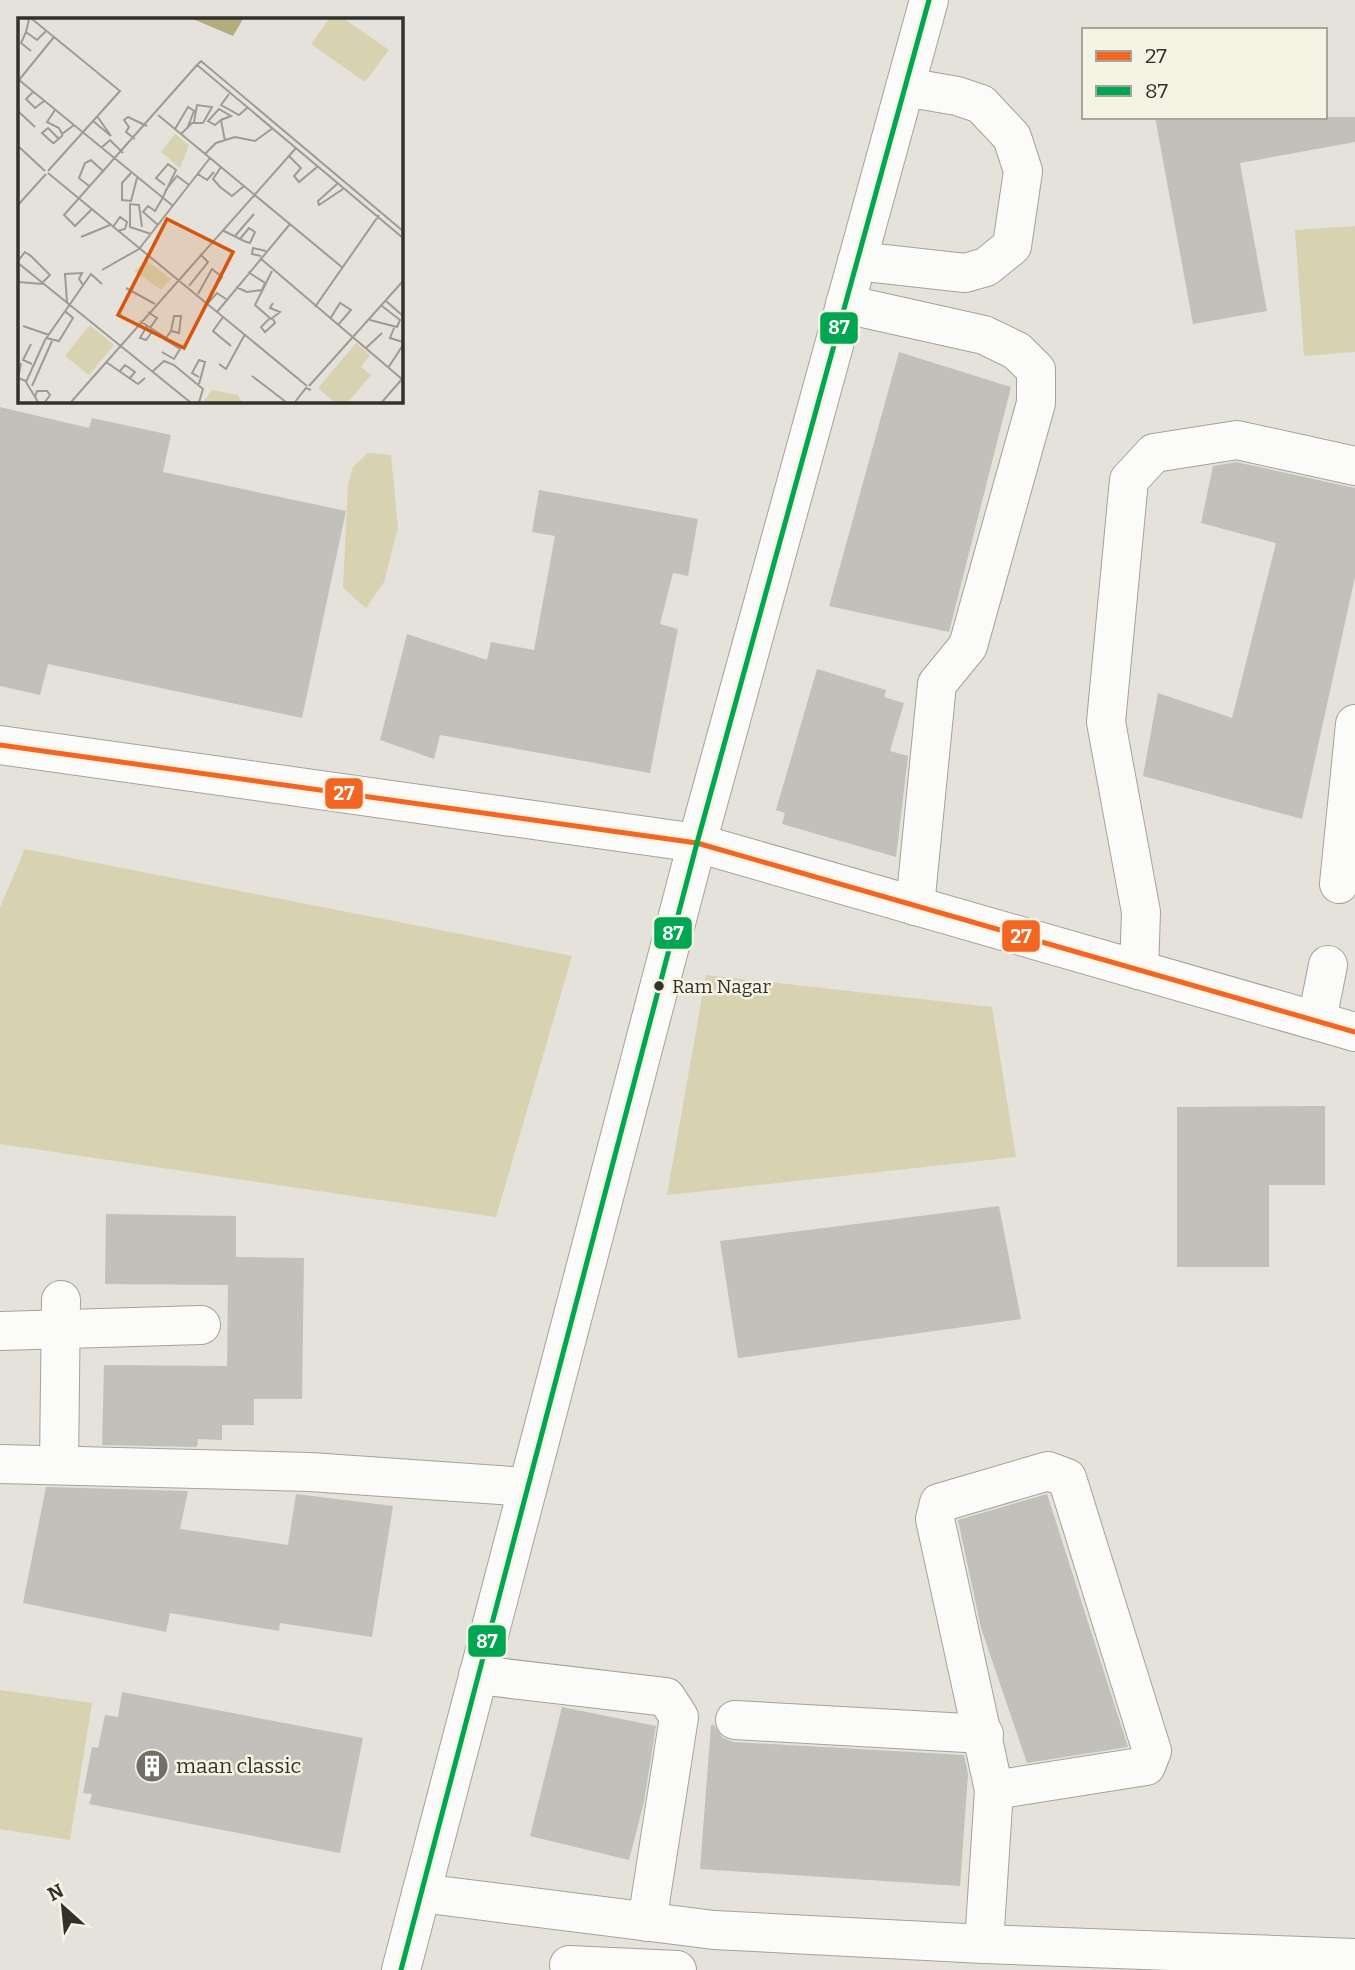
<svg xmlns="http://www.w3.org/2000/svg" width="1355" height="1970" viewBox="0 0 1355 1970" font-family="Bitter,serif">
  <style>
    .green { fill: #d7d2b0 }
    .building { fill: #c1c0ba }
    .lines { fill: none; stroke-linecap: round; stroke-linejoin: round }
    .minor-casing { stroke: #a4a29c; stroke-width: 40 }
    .minor { stroke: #fbfbf9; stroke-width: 38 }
    .bus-1-casing { stroke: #f5f3e3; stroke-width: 10 }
    .bus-2-casing { stroke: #f5f3e3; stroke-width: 10 }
    .bus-1 { stroke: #f26522; stroke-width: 5 }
    .bus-2 { stroke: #00a651; stroke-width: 5 }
    .bus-dot { fill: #32312b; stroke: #f5f3e3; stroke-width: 2.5 }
    .labels { text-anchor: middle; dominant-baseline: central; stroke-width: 5; stroke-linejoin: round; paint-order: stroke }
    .bus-label { font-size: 19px; fill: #32312b; stroke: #f5f3e3; text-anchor: start }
    .poi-label { font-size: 21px; fill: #32312b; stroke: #f5f3e3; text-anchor: start }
    .inset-road { fill: none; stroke: #9d9b94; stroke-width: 2 }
    .view { fill: #d6550f; fill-opacity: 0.15; stroke: #d6550f; stroke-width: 3.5 }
    .inset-edge { fill: none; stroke: #32312b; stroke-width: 3.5 }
    .line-badge { stroke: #f5f3e3; stroke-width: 2.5 }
    .badge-label { font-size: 19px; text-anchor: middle; font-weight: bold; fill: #fff }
  </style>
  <rect width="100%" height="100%" fill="#e4e2da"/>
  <g class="green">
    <polygon points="1355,226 1355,352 1304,356 1295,230"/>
    <polygon points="368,453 391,455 398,528 384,582 366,608 343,588 348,484 353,467"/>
    <polygon points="25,849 572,956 496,1217 0,1144 0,907"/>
    <polygon points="706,975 992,1007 1016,1157 667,1195"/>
    <polygon points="0,1690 92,1703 70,1840 0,1829"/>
  </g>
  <g class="building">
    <polygon points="1155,117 1355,117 1355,142 1240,163 1267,311 1193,324"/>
    <polygon points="899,352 1011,387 949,632 829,606"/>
    <polygon points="0,407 89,428 92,418 171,435 163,472 346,511 302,718 48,664 40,695 0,686"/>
    <polygon points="1236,462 1355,488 1355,577 1302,819 1143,776 1158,693 1232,718 1276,543 1201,523 1213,466"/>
    <polygon points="539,490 698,519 688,576 673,573 660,624 678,629 650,773 440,735 434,759 380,740 407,634 487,660 491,642 534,650 555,536 532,532"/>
    <polygon points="817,669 886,690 884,697 904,703 890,751 908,756 896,857 782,824 785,813 776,810"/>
    <polygon points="1325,1106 1325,1185 1269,1185 1269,1267 1177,1267 1177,1107"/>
    <polygon points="999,1206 1021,1319 738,1358 720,1241"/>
    <polygon points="106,1214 236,1216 236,1257 304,1258 302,1399 254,1399 254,1425 222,1425 222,1440 198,1439 197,1447 102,1445 104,1365 227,1366 228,1285 105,1284"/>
    <polygon points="46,1487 188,1491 180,1529 288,1545 296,1494 393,1506 372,1637 280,1623 279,1631 170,1613 166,1632 23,1603"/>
    <polygon points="1047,1494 1128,1747 1027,1763 981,1628 958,1520"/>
    <polygon points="122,1692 363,1738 340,1853 89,1804 92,1794 83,1793 92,1747 98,1748 105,1715 118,1717"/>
    <polygon points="562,1707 656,1726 644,1802 629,1860 530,1836"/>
    <polygon points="711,1725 714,1725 723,1738 734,1742 964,1755 968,1774 960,1886 700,1869"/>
  </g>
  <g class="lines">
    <defs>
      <g id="minor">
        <polyline points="857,261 965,273 986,267 1012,246 1023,171 1012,137 981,104 957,96 905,87"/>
        <polyline points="845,304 984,335 1017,351 1036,370 1036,403 968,646 937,684 915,906"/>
        <polyline points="0,745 697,843 1355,1032"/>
        <polyline points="1339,884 1355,724"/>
        <polyline points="1139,970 1141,912 1106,722 1129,480 1154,453 1237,440 1355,466"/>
        <polyline points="1317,1020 1328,965"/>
        <polyline points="0,1331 201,1325"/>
        <polyline points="0,1464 310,1472 527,1487"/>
        <polyline points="59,1465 61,1300"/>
        <polyline points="478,1675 666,1697 679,1717 647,1922"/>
        <polyline points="735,1720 984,1734"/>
        <polyline points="421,1893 714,1930 984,1944 994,1790 1146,1766 1152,1751 1067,1478 1048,1471 939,1503 935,1519 994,1790"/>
        <polyline points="984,1944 1355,1958"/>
        <polyline points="569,1965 677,1970"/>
        <polyline points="401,1970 697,843 929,0"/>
      </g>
    </defs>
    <use href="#minor" class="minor-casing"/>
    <use href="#minor" class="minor"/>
    <defs>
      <polyline id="bus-1" points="0,745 697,843 1355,1032"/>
      <polyline id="bus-2" points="401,1970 697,843 929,0"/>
    </defs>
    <use href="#bus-1" class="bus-1-casing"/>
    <use href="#bus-2" class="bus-2-casing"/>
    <use href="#bus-1" class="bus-1"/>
    <use href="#bus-2" class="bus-2"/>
  </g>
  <defs>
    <symbol id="building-disc" viewBox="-11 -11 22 22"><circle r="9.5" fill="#706f68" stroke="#f5f3e3"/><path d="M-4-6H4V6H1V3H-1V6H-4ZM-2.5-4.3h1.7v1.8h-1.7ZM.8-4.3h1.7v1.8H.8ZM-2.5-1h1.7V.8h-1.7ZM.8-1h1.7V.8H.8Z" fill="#fff"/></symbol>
  </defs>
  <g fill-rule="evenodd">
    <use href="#building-disc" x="133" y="1747" width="38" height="38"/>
  </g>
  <circle class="bus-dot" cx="659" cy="986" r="6"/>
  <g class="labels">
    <g class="bus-label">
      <text x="672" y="986">Ram Nagar</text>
    </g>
    <g class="poi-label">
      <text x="176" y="1766">maan classic</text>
    </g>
  </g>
  <g transform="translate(18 18)">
    <rect width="385" height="385" fill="#e4e2da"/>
    <path d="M311,1H326L371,32L347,64L293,26ZM157,116L171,127L162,150L143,134ZM129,243L153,261L143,272L116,253ZM72,307L96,327L71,357L47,338ZM338,325L352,337L343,349L353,357L330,384H316L300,370ZM194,372L220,377L224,384H185Z" fill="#d7d2b0"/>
    <path d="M175,1H225L215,18Z" fill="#b4ac7c"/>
    <path class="inset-road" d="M11,1L8,14L19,22L28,13M14,1L102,73L30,153M8,14L3,25L13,33M1,62L155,188M1,62L36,19M15,74L8,81L17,90L26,83M211,76L203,87L221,97L229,90M37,92L29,104L41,110L44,116L56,107M0,93L17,109M140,97L325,250M203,102L213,98L201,91L190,103L197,107L203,102L207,123M75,103L93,118L79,98M176,104L179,87L194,89L185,105M157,111L170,89L176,93L169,111M163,116L174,105H185M41,121L30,110L24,115L35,125H36L45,117M117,121L108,114L111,109L106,102L110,99L129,108M0,128L27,153M83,130L92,122L105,135M187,136L198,125L217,119L237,123L255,110M271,138L283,150L276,158L281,164L299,149M203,149L195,161L202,169L214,178L226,168M30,155L289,368M113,155L104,165V182L113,183L119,160M180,156L189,162L196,154M319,166L300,183L301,187L325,171M71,168L61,160L67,145L73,142L86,154M147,173L159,158L171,167M0,187L28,156M74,191L57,208L46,197L179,47M140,207L125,194L130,188L137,193L144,181L158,152L150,146L138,160L147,167M95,209L102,199L109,204L107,211L99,213M124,209L121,187L112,186V209L133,216M204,212L226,223L232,225L237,214L231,210L222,221M385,213L183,43L179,47L385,220M217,218L236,196M63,219L92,207M243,238L234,236L235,230L248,233M242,240L385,362M0,243L7,234L13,238L32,257L24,265M0,245L172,384M84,252L121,231L192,140M254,253L237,287L253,301L262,294L252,290L255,285M0,264L25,266M171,268L190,244L182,236M218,269L229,274L244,272L247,265L230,254M108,270L137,286M180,276L194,251L204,259L192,277M368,283L385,298M49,284L47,256L64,255L61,261L65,267M190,285L199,275L208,281M297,289L361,197M130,294L139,300L132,310M199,294L272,206M205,299L195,313L213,328M251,301L243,309L247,314L257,305L255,301M312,301L322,285L333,292L320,307M352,302L379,309L382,302L364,288M122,303L148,320L153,313L161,315L163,298H156L153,313M5,308L31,317M129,308L122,320L128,322L134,314M376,310L372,320L385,324M28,320L41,323L55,300L47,293M13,326L5,342L14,346M348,330L364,315M144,334L156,341L162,331L146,321M88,344L120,366L127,360M3,345L0,360L8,363M201,346L208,351L227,316M370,350L385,327M102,353L107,347L117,354L112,360M135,353L146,343L156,347L185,371L181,384M234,358L268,384M181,366L187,344L181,342L174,355L181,359M14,368L34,323M291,368L385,263M17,379L19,373H29L32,377L27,384M20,384L8,364L27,322L73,256L84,266M53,384L278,130M277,384L288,370L293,372M364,384L384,361"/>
    <path class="view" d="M149,201L215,234L166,330L100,297Z"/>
    <rect width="385" height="385" class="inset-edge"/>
  </g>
  <g class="line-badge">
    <rect x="819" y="311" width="40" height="34" rx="7" fill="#00a651"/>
    <rect x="324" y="777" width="40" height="33" rx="7" fill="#f26522"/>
    <rect x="653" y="916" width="40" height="34" rx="7" fill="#00a651"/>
    <rect x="1001" y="919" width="40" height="34" rx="7" fill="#f26522"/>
    <rect x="467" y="1624" width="40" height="34" rx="7" fill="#00a651"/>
  </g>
  <g class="badge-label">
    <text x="839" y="334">87</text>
    <text x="344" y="800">27</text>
    <text x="673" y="940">87</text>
    <text x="1021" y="943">27</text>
    <text x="487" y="1648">87</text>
  </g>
  <rect x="1082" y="28" width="245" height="91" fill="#f5f3e3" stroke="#a7a599" stroke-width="2"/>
  <rect x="1096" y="51" width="35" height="10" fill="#f26522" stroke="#a7a599" stroke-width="2"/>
  <text x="1145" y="63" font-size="21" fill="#32312b">27</text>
  <rect x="1096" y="86" width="35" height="10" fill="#00a651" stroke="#a7a599" stroke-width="2"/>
  <text x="1145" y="98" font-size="21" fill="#32312b">87</text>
  <g transform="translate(63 1907) rotate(333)" stroke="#f5f3e3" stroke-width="5" paint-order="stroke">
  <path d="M0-5L12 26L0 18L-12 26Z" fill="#32312b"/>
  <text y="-10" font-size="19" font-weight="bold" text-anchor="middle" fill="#32312b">N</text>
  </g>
</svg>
